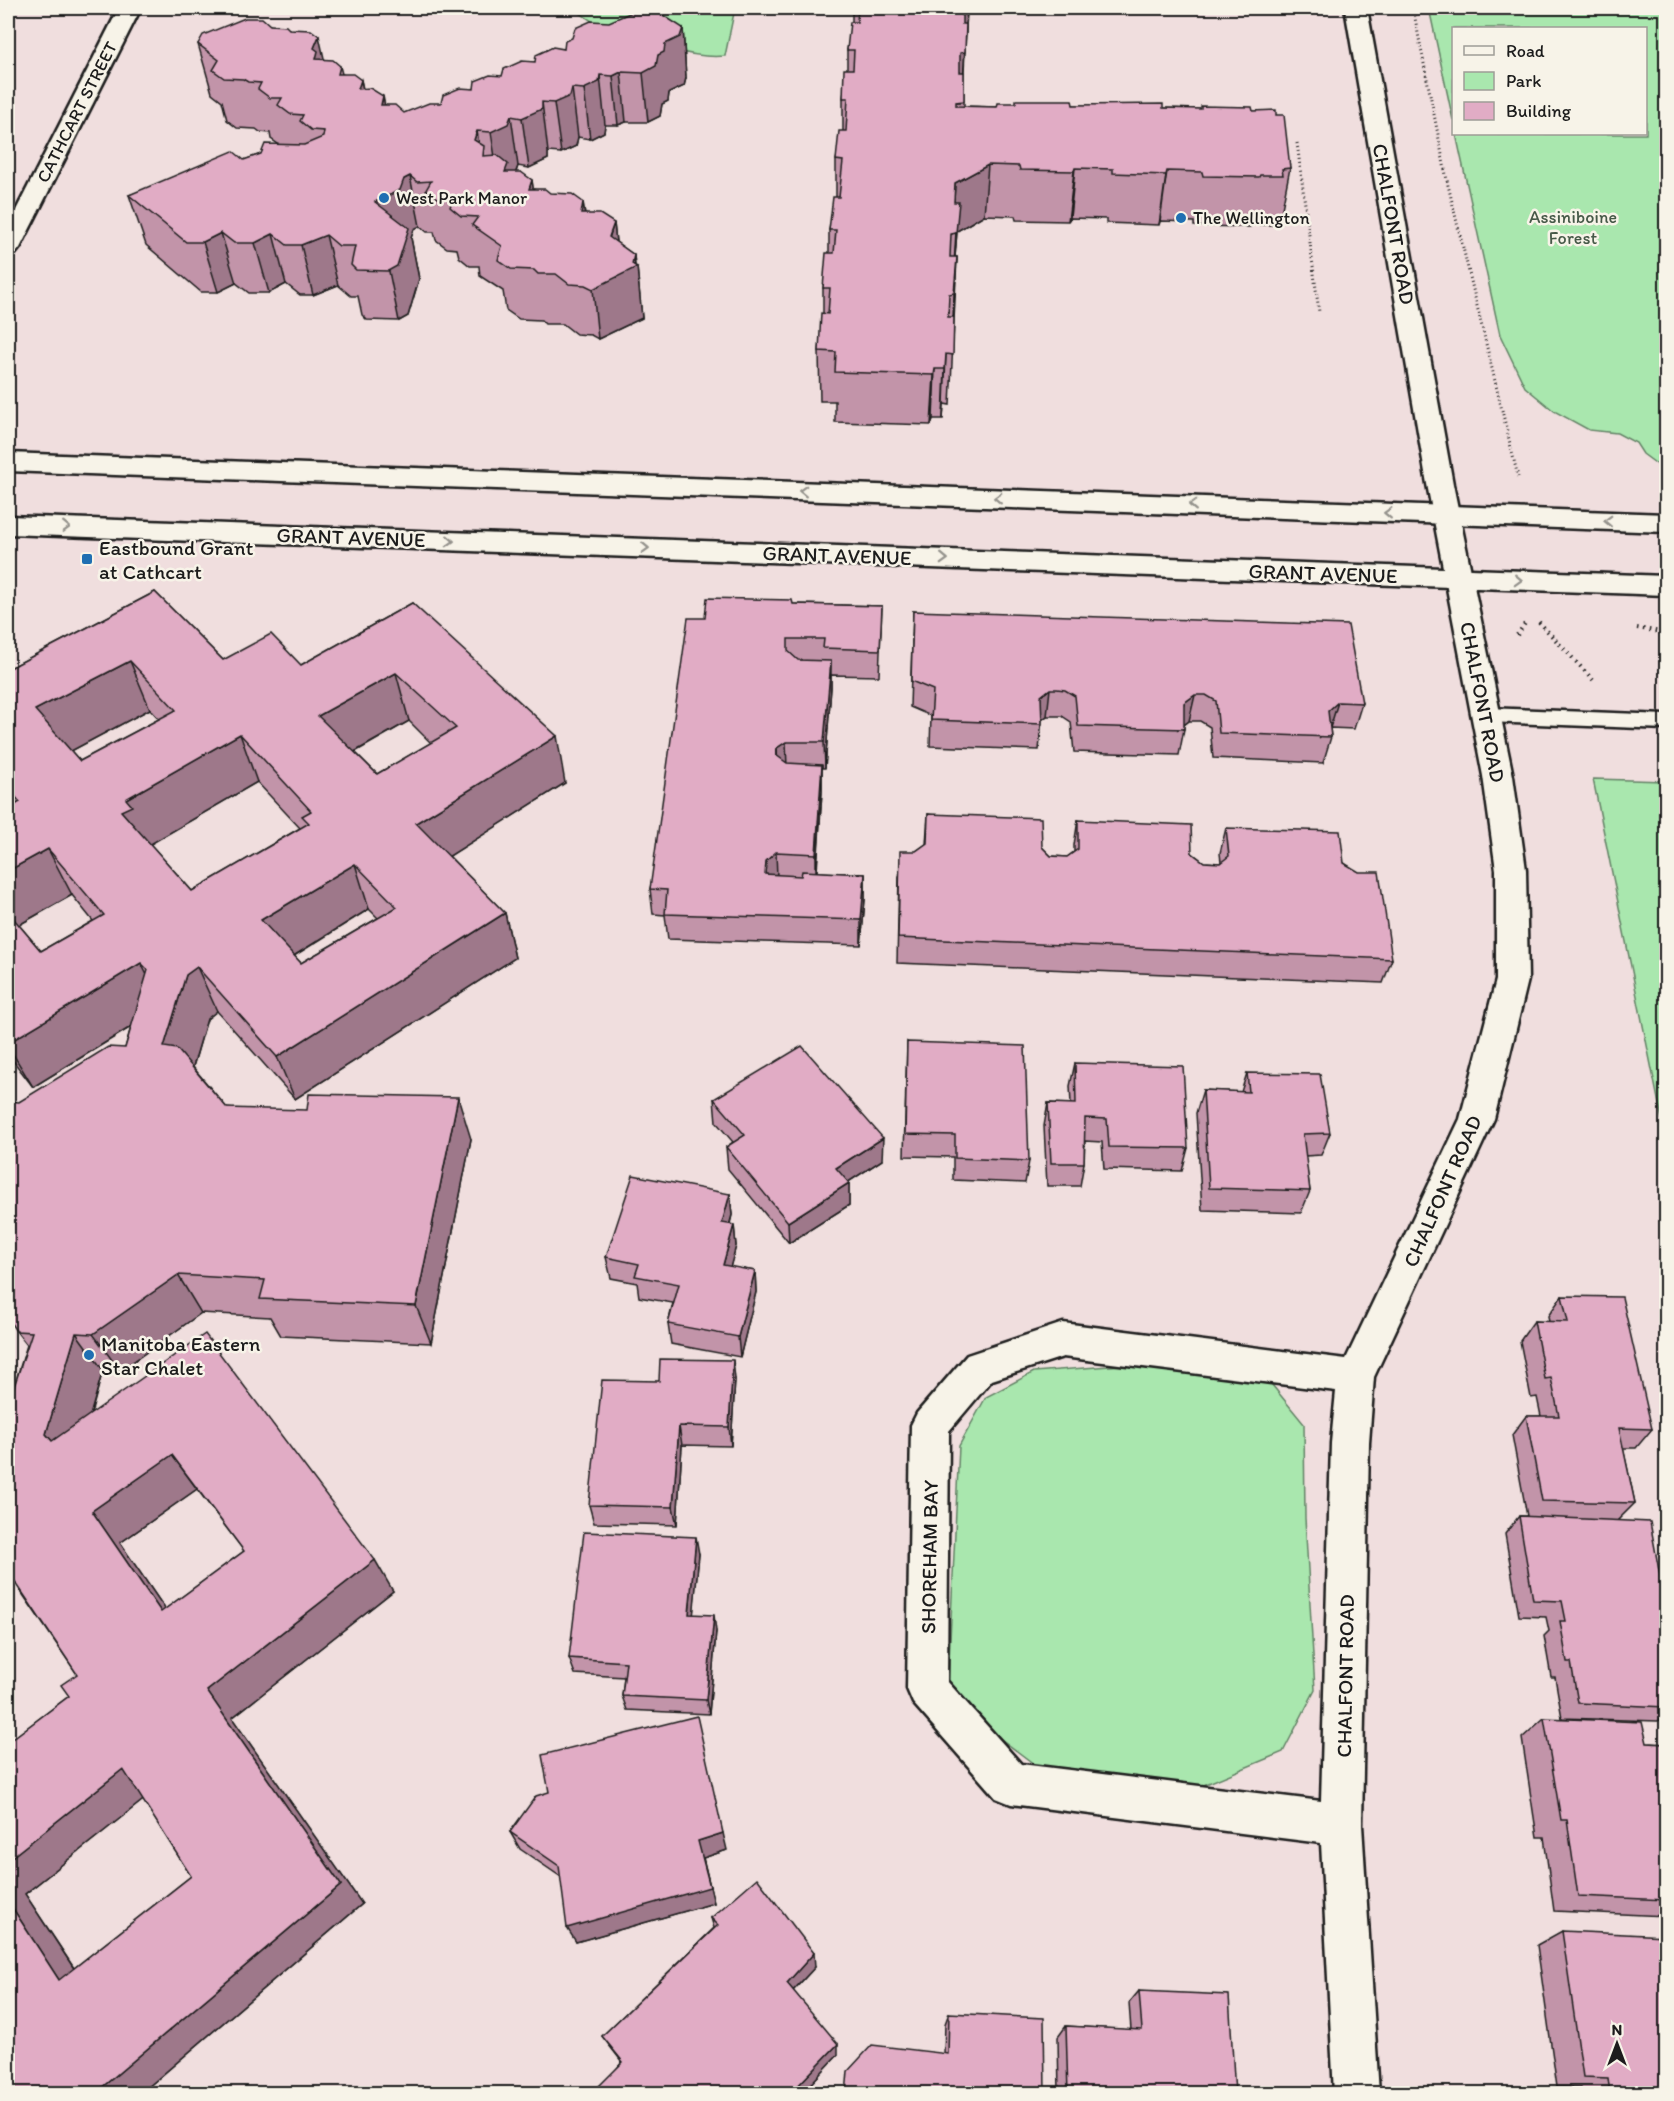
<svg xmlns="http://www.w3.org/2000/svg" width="1674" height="2101" viewBox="0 0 1674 2101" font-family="Itim,sans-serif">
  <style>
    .green { fill: #a9e7ae; stroke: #628265; stroke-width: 1.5 }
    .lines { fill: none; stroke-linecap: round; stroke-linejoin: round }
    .lane-casing { stroke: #1c1c1c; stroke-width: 5 }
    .street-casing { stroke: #1c1c1c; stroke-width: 5 }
    .secondary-casing { stroke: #1c1c1c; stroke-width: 5 }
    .path-far1 { stroke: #1c1c1c; stroke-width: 3; stroke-dasharray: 1 3; stroke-linecap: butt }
    .path { stroke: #1c1c1c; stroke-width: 4; stroke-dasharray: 1.5 4.5; stroke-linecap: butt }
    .lane { fill: #f7f3e8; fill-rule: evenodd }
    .street { fill: #f7f3e8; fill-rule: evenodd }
    .secondary { fill: #f7f3e8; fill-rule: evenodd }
    .wall { fill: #c294a9; stroke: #1c1c1c; stroke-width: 1.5; fill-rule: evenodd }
    .shaded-wall { fill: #9e788a; stroke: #1c1c1c; stroke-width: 1.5 }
    .building { fill: #e1acc5; stroke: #1c1c1c; stroke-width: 1.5; fill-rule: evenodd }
    .oneway { stroke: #94928c }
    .poi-dot { fill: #1f6fb2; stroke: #f7f3e8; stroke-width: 2 }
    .labels { text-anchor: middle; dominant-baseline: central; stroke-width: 5; stroke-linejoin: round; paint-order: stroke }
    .far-street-label { font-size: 18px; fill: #1c1c1c; stroke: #f7f3e8 }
    .far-poi-label { font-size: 18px; fill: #1c1c1c; stroke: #f7f3e8; text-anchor: start }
    .far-park-label { font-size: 18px; fill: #465948; stroke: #f7f3e8 }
    .street-label { font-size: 21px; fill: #1c1c1c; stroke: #f7f3e8 }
    .poi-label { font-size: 21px; fill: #1c1c1c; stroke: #f7f3e8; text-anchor: start }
  </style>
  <rect width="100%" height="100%" fill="#f0dede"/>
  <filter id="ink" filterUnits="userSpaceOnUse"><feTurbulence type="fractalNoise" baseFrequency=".0167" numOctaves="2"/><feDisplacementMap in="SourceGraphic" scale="12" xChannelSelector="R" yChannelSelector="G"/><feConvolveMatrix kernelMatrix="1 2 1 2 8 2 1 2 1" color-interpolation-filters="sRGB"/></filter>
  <g filter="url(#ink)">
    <g class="green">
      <path d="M568,8H735L725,56C689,60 634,39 600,25C587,20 580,10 568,8Z"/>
      <polygon points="1429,8 1666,8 1666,468 1662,468 1643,454 1636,443 1617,433 1589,430 1554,411 1525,387 1500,335 1456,134 1646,134 1646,28 1454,28 1453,120"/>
      <polygon points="1593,779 1666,781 1666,1139"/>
      <polygon points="1122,1365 1268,1380 1304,1424 1305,1518 1315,1690 1283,1752 1194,1789 1038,1767 981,1724 948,1684 959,1446 986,1397 1034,1372"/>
    </g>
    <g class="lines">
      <defs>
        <polygon id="lane" points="1486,708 1666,715 1666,729 1486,722 1479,720 1476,715 1479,710"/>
        <g id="street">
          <polygon points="119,8 141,8 20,248 16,253 8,255 8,226"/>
          <path d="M1345,8H1367L1453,484L1513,776L1526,870L1528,980L1494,1119L1374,1377L1369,1443L1362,1825L1379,2094H1334L1321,1843L1011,1804L996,1798L913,1703L907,1689L911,1425L917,1413L967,1355L1063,1323L1346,1359L1460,1119L1496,980V870L1483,776L1427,484ZM1063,1357L1336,1391L1331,1443L1321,1801L1021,1764L947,1681L949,1431L992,1380Z"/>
        </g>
        <g id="secondary">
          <polygon points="8,453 1666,514 1666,532 8,471"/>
          <polygon points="8,516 1666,576 1666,595 8,534"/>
        </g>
      </defs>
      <use href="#lane" class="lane-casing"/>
      <use href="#street" class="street-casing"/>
      <use href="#secondary" class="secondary-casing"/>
      <g class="path-far1">
        <polyline points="1413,8 1448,185 1518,477"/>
        <polyline points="1297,143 1319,312"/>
      </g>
      <g class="path">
        <polyline points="1539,622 1593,680"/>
        <polyline points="1637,628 1666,633"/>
        <polyline points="1517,635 1526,622"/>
      </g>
      <use href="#lane" class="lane"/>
      <use href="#street" class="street"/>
      <use href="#secondary" class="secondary"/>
    </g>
    <g class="wall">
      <polygon points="852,8 967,8 964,72 964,106 997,107 1073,105 1253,111 1276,115 1290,168 1280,219 1274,219 1273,225 1250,225 1250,227 1194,226 1194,222 1160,221 1159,225 1106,223 1106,219 1070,218 1068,221 1016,220 1015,216 984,215 957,231 955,257 957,257 950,405 944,404 943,419 933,419 931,425 835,422 835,401 820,401 819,351 823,313 823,288 829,253 829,230 836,197 836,160 843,131 843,98 847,69 847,50 852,22"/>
      <polygon points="270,25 289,29 324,59 340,66 342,74 361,80 363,89 385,105 404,113 441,103 564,49 683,28 686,78 684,86 669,93 668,101 662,104 660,116 648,122 626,122 618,125 605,125 604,132 590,139 578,137 576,146 561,153 548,152 548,159 529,168 518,166 516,172 532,180 533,189 583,202 585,214 614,223 616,242 634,255 635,266 637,267 642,318 598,339 591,335 576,334 563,324 545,324 541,320 519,319 506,310 503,291 480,276 479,266 470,266 459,257 457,249 447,248 436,240 434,232 427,232 420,226 414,229 411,238 419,279 408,316 399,321 367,320 362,315 358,296 351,296 338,285 313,295 300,295 286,284 269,293 249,293 236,283 218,292 201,292 146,245 129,195 244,160 261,154 278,144 271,139 270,133 260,132 256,129 237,128 227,120 222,101 212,93 198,44"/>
      <path d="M155,592L223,660L301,665L412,603L565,783L449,856L505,913L515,958L295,1099L217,1011L207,1019L193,1067L227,1108L471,1139L431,1343L281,1336L270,1317L201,1313L120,1371L103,1370L91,1414L393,1591L232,1718L362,1904L140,2094H8V1742L69,1696L77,1674L13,1580L8,1584V1405L27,1345L16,1331L19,1102L125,1048L131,1027L33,1087L8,1054V809L10,808L8,806V669ZM150,709L159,719L80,761L71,751ZM409,721L431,743L377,774L355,752ZM257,782L300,828L192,891L150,844ZM72,895L93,921L41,951L19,925ZM369,909L378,918L301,963L294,956ZM197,1489L244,1551L165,1609L120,1543ZM143,1800L191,1876L74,1968L25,1894Z"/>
      <polygon points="793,604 882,606 879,676 831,675 831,687 825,768 822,768 822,791 817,872 865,874 865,899 861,945 668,939 665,915 653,914 650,889 705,618"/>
      <polygon points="913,611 1362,703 1354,729 1330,728 1331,737 1323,763 1213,758 1210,727 1200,721 1189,721 1184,725 1184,729 1179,755 1074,752 1071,722 1062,716 1047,716 1042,720 1039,750 930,746 931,716 910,707"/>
      <polygon points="928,814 1042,847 1051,856 1067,857 1074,852 1074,845 1078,820 1192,853 1204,862 1220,863 1221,862 1220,853 1226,828 1344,863 1392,959 1383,983 897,963 899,876 916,851 926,844"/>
      <polygon points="907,1042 1029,1161 1025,1183 953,1180 953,1157 904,1156"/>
      <polygon points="1075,1063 1188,1148 1182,1171 1104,1169 1102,1142 1085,1141 1084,1163 1080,1186 1047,1186 1044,1126 1048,1103 1071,1104 1070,1086"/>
      <polygon points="1247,1073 1330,1133 1321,1155 1305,1156 1310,1191 1301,1213 1202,1210 1196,1113 1203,1090 1241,1092"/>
      <polygon points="714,1099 882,1160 848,1182 849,1183 849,1205 789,1243 728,1169 726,1147 733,1142 716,1122"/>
      <polygon points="730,1194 732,1215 730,1224 734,1225 736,1246 730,1267 755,1271 756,1292 740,1357 671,1344 668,1324 673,1303 639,1297 637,1283 611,1278 606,1257"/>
      <polygon points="1562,1296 1652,1429 1636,1448 1623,1448 1635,1503 1618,1520 1666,1608 1666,1716 1658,1721 1562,1718 1555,1677 1551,1677 1544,1636 1549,1631 1546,1617 1519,1616 1505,1534 1519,1516 1527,1516 1512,1435 1526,1416 1541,1416 1537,1397 1531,1398 1520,1341 1534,1321 1549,1322 1548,1316"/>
      <polygon points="735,1379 731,1446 682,1445 677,1525 594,1523 589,1505 659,1381"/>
      <polygon points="699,1554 693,1614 716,1631 709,1714 627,1710 622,1696 624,1677 575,1674 569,1658"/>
      <polygon points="1544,1718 1647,1743 1666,1744 1666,1916 1554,1911 1544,1837 1537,1837 1522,1738"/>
      <polygon points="510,1832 727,1850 703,1858 714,1903 576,1942 561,1877 520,1849"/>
      <polygon points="711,1918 815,1967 793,1991 838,2055 801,2094 597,2094 622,2062 602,2036 714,1928"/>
      <polygon points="1562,1931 1666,2094 1582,2094 1581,2088 1557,2087 1537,1945"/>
      <polygon points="1139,1991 1235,2094 1059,2094 1058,2037 1066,2026 1131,2030 1129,2003"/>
      <polygon points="949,2013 1045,2094 944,2054 945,2024"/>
    </g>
    <g class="shaded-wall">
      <polygon points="962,8 967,8 962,102 957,102"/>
      <polygon points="683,28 686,78 684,86 669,93 668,101 662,104 660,116 648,122 643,73 658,55 665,44"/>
      <polygon points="319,36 330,85 327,109 314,48"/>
      <polygon points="621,72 626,122 618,125 613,76"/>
      <polygon points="600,75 605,125 604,132 590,139 584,89"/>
      <polygon points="361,80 371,130 358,89"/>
      <polygon points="572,88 578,137 576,146 561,153 554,103"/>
      <polygon points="383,96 393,146 381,105"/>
      <polygon points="542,102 548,152 548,159 529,168 522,118"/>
      <polygon points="511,116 518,166 515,174 499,182 491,132"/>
      <polygon points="477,131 485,181 474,140"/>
      <polygon points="988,165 984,215 957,231 953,283 956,231 952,234 955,183"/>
      <polygon points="1075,168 1070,218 1068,221 1074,171"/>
      <polygon points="1167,171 1160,221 1159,225 1166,175"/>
      <polygon points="410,176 420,226 414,229 411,238 419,279 408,316 399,321 375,202 404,179"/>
      <polygon points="532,180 539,230 529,189"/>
      <polygon points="583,202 589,252 581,214"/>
      <polygon points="614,223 619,273 632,264 634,255 635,268 637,267 642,318 598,339 593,289"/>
      <polygon points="221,233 236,283 218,292 203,242"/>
      <polygon points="273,234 286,284 269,293 255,243"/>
      <polygon points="326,235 338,285 313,295 301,245"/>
      <polygon points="957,257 954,307 952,343 954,293"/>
      <polygon points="946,354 944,404 943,419 945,369"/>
      <polygon points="935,369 933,419 931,425 934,375"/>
      <polygon points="130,661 150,709 58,758 35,710"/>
      <polygon points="831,661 831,687 825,768 824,742"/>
      <polygon points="396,673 409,721 333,764 318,716"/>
      <polygon points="1050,689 1047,716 1038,722 1041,696"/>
      <polygon points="1195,695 1189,721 1178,729 1184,703"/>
      <polygon points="1338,702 1330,728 1320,737 1328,711"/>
      <polygon points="240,734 257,782 149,845 121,811 126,799"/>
      <polygon points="557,736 565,783 429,869 416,823"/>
      <polygon points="786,742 787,767 778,773 777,748"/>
      <polygon points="822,765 822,791 816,879 816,854"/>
      <polygon points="48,849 72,895 10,930 8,925 8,871"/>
      <polygon points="776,852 777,877 765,874 766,861"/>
      <polygon points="355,864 369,909 279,965 261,920"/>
      <polygon points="865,874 865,899 861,945 861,920"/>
      <polygon points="505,913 515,958 295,1099 277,1057"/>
      <polygon points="141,963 163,1007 33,1087 8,1046 8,1043"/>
      <polygon points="197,967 217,1011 207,1019 186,1090 164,1047 186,975"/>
      <polygon points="458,1097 471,1139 431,1343 416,1306"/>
      <polygon points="883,1138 882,1160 836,1190 836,1168"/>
      <polygon points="849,1183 849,1205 789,1243 788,1222"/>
      <polygon points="730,1194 732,1215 724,1244 722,1223"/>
      <polygon points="734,1225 736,1246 725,1286 723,1265"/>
      <polygon points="755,1271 756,1292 740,1357 738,1337"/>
      <polygon points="178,1275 201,1313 120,1371 93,1334"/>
      <polygon points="76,1333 103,1370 75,1468 46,1434"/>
      <polygon points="733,1360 735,1379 731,1446 729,1427"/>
      <polygon points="679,1426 682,1445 677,1525 673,1507"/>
      <polygon points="172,1455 197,1489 120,1543 187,1641 161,1612 92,1511"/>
      <polygon points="696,1537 699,1554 692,1629 689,1614"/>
      <polygon points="375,1560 393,1591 232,1718 362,1904 140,2094 94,2094 341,1885 207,1691"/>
      <polygon points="8,1561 21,1574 8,1584"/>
      <polygon points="714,1615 716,1631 709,1714 706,1700"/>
      <polygon points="123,1769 152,1793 25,1894 92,1996 59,1980 8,1901 8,1860"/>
      <polygon points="723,1833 727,1850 703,1858 714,1903 576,1942 567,1928 698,1841"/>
      <polygon points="814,1953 815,1967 788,1996 787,1983"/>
      <polygon points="838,2044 838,2055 801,2094 790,2094"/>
    </g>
    <g class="building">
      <polygon points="652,8 683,28 680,37 665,44 664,52 658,55 656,66 643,73 621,72 613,76 600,75 599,82 584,89 572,88 570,96 554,103 542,102 542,109 522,118 511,116 508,124 491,132 477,131 474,140 484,146 483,156 497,155 508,164 505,172 521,172 532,180 529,189 545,189 550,193 572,194 583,202 581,214 600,214 614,223 609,237 634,255 632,264 637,267 593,289 585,285 569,284 556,274 538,274 534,270 511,269 498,260 502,246 472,225 478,217 461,216 450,207 453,199 438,198 426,190 431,181 417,182 410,176 404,179 400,190 375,202 409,228 397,266 388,271 356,270 351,265 355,246 339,246 326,235 301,245 287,245 273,234 255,243 234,243 221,233 203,242 186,242 129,195 233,151 244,160 261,154 265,144 304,145 323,137 324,131 311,130 300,121 303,115 290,114 278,105 282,98 270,98 258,89 261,83 248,82 243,79 224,78 213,70 219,60 198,44 203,35 245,18 262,18 270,25 286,26 289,29 311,30 319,36 314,48 318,51 316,59 333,60 340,66 338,74 353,74 361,80 358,89 370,88 383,96 381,105 395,105 404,113 429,103 441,103 443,95 460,88 474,89 475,81 490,75 502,76 504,69 522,61 535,62 536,55 553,47 564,49 565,41 572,38 575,28 591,21 609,22 639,9"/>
      <polygon points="858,8 962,8 962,24 966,24 965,52 960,53 960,72 964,72 964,101 956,102 956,106 997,107 998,103 1016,103 1016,100 1072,100 1073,105 1163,104 1163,108 1201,109 1201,106 1252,107 1253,111 1276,110 1276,115 1284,115 1290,168 1282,169 1283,175 1260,175 1259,177 1203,176 1202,172 1167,171 1166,175 1113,173 1113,169 1075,168 1074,171 1020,170 1019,166 988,165 955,183 954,202 959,202 956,233 951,234 950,257 957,257 954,293 949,294 948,317 954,317 953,355 946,354 945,369 935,369 934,375 835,372 836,352 819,351 821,313 828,314 830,288 823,288 826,253 834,253 836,230 829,230 833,197 839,197 843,161 836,160 839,131 846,131 848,98 843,98 844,69 853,69 854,50 847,50 850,22 857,22"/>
      <path d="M155,592L223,660L271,634L301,665L412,603L557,736L416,823L505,913L277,1057L197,967L186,975L164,1047L177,1049L227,1108L307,1110L309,1094L458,1097L416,1306L260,1299L265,1280L178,1275L93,1334L76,1333L46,1434L52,1441L205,1334L375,1560L207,1691L341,1885L94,2094H8V1901L59,1980L191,1876L123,1769L8,1860V1742L69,1696L61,1685L77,1674L8,1571V1405L32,1332L16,1331L8,1319V1101L19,1102L108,1047L125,1048L148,970L141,963L8,1043V912L41,951L104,915L48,849L8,871V809L20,802L8,788V669ZM130,661L176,710L80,761L35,710ZM396,673L456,728L377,774L318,716ZM240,734L311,811L302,816L309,823L192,891L121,811L132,806L126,799ZM355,864L397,907L301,963L261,920ZM172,1455L244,1551L161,1612L92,1511Z"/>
      <polygon points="707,598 792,600 793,604 882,606 880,650 823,648 824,639 788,639 788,651 798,660 831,661 824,742 786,742 777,748 776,755 787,763 822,765 816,854 776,852 766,861 765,874 801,876 802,871 865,874 861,920 665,914 667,890 650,889 688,618 705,618"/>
      <polygon points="913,611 1348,625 1362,703 1338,702 1328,711 1331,737 1219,733 1216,701 1206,695 1195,695 1184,703 1184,729 1078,726 1075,696 1065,690 1057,689 1050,689 1041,696 1042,724 931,720 933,690 911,681"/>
      <polygon points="928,814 1041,818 1042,847 1051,856 1067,857 1078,849 1078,820 1191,825 1192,853 1204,862 1220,863 1229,856 1226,828 1340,831 1344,863 1359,872 1379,872 1392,959 898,938 900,851 916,851 927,843"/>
      <polygon points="907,1042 1025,1046 1029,1161 955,1158 955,1135 905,1134"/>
      <polygon points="802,1046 883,1138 836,1168 849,1183 788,1222 726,1147 745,1135 714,1099"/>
      <polygon points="1075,1063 1183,1066 1188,1148 1109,1147 1107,1119 1085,1118 1084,1163 1051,1163 1048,1103 1076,1104"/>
      <polygon points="1247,1073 1320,1074 1330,1133 1303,1134 1310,1191 1209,1188 1203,1090 1249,1092"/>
      <polygon points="633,1175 730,1194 722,1223 734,1225 723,1265 755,1271 738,1337 668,1324 679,1284 635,1276 639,1264 606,1257"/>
      <polygon points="1562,1296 1622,1297 1652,1429 1619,1428 1635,1503 1542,1501 1526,1416 1559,1416 1551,1378 1545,1379 1534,1321 1568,1322"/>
      <polygon points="660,1359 733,1360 729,1427 679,1426 673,1507 589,1505 602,1380 659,1381"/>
      <polygon points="1519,1516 1650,1522 1666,1608 1666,1707 1578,1703 1571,1662 1567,1662 1560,1621 1566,1621 1562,1601 1533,1600"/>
      <polygon points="584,1532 696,1537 689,1614 714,1615 706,1700 622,1696 626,1662 569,1658"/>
      <polygon points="697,1716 723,1833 698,1841 710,1887 567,1928 559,1866 510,1832 536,1796 549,1792 542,1755"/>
      <polygon points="1544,1718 1642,1722 1647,1743 1666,1744 1666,1900 1578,1896 1567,1820 1561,1820"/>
      <polygon points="757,1878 814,1953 787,1983 838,2044 790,2094 597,2094 594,2091 623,2062 602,2036 718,1925 711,1918"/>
      <polygon points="1562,1931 1666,1936 1666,2094 1610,2094 1608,2078 1583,2077"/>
      <polygon points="1139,1991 1229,1995 1235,2094 1068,2094 1066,2026 1142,2030"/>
      <polygon points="949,2013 1044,2018 1045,2094 846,2094 848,2071 872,2045 948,2054"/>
    </g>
    <defs><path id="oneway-chevron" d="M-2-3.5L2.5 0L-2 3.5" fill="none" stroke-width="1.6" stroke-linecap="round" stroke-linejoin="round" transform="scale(1.5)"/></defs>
    <g class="oneway">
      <use href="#oneway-chevron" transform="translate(803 491) rotate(-178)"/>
      <use href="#oneway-chevron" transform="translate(998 498) rotate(-178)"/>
      <use href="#oneway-chevron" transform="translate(1193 505) rotate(-178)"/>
      <use href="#oneway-chevron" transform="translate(1388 513) rotate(-178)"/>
      <use href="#oneway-chevron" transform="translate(1608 521) rotate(-178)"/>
      <use href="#oneway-chevron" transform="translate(66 527) rotate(2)"/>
      <use href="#oneway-chevron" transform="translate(450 541) rotate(2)"/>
      <use href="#oneway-chevron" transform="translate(645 548) rotate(2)"/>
      <use href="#oneway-chevron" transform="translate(944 559) rotate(2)"/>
      <use href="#oneway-chevron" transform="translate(1518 580) rotate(2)"/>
    </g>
  </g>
  <g class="poi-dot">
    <circle cx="384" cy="198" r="6"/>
    <circle cx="1181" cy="218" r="6"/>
    <rect x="81" y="553" width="12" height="12" rx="3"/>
    <circle cx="89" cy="1355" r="6"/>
  </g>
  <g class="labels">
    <g class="far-street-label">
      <text transform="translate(77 112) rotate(-63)">CATHCART STREET</text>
    </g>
    <g class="far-poi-label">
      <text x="396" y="198">West Park Manor</text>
      <text x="1193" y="218">The Wellington</text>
    </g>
    <g class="far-park-label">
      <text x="1573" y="217">Assiniboine<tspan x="1573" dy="21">Forest</tspan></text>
    </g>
    <g class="street-label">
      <text transform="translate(1394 224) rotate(80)">CHALFONT ROAD</text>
      <text transform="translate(351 537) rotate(2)">GRANT AVENUE</text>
      <text transform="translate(837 555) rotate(2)">GRANT AVENUE</text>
      <text transform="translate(1323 573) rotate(2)">GRANT AVENUE</text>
      <text transform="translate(1483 702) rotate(79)">CHALFONT ROAD</text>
      <text transform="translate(1442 1191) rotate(-66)">CHALFONT ROAD</text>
      <text transform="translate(929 1557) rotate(-89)">SHOREHAM BAY</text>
      <text transform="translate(1345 1676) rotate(-89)">CHALFONT ROAD</text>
    </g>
    <g class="poi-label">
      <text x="99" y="547">Eastbound Grant<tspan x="99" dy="24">at Cathcart</tspan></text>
      <text x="101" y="1343">Manitoba Eastern<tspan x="101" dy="24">Star Chalet</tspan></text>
    </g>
  </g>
  <rect width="1674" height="2101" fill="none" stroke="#f7f3e8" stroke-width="30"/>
  <rect x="15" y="15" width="1644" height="2071" fill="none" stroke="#1c1c1c" stroke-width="2" filter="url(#ink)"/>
  <rect x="1452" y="27" width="195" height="108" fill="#f7f3e8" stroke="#9f9d96" stroke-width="1.5"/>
  <rect x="1464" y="46" width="30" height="9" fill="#f7f3e8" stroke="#9f9d96" stroke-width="1.5"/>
  <text x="1506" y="57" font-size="18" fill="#1c1c1c">Road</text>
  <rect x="1464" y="72" width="30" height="18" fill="#a9e7ae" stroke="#9f9d96" stroke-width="1.5"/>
  <text x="1506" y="87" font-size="18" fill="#1c1c1c">Park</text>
  <rect x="1464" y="102" width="30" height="18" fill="#e1acc5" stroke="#9f9d96" stroke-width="1.5"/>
  <text x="1506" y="117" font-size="18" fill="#1c1c1c">Building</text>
  <g transform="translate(1617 2044)" stroke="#f7f3e8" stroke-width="4.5" paint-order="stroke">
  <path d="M0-4.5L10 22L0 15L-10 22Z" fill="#1c1c1c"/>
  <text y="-9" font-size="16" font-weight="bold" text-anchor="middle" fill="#1c1c1c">N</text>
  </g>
</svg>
